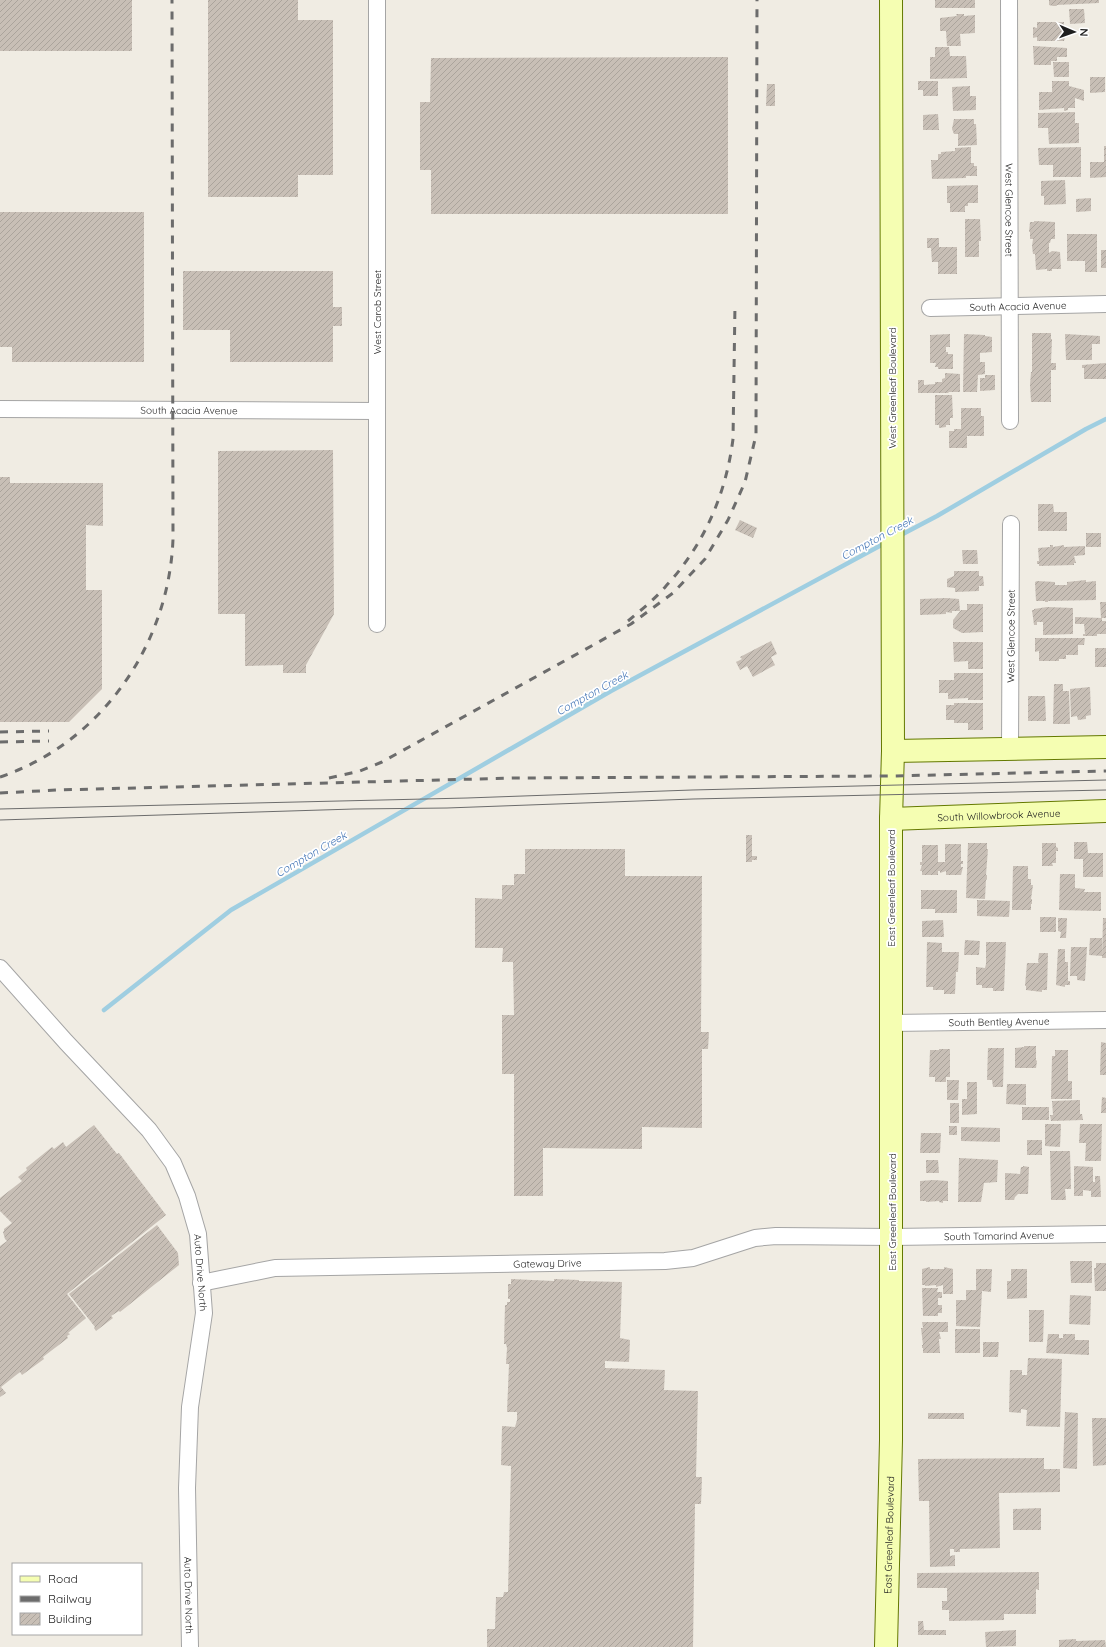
<svg xmlns="http://www.w3.org/2000/svg" width="1106" height="1647" viewBox="0 0 1106 1647" font-family="Quicksand,sans-serif">
  <style>
    .lines { fill: none; stroke-linecap: round; stroke-linejoin: round }
    .stream { stroke: #9fcee1; stroke-width: 4.5 }
    .building { fill: url(#building-hatch) }
    .street-casing { stroke: #a5a5a5; stroke-width: 18 }
    .secondary-casing { stroke: #647900; stroke-width: 24 }
    .street { stroke: #fff; stroke-width: 16 }
    .secondary { stroke: #f5feb2; stroke-width: 22 }
    .tram { stroke: #6c6c6c; stroke-width: 1 }
    .rail { stroke: #6c6c6c; stroke-width: 3; stroke-dasharray: 8 8; stroke-linecap: butt }
    .labels { text-anchor: middle; dominant-baseline: central; stroke-width: 3.5; stroke-linejoin: round; paint-order: stroke }
    .street-label { font-size: 10px; fill: #1e1e1e; stroke: #fff }
    .water-label { font-size: 11px; font-style: italic; fill: #4274b5; stroke: #fff }
  </style>
  <defs>
    <pattern id="building-hatch" width="6" height="6" patternUnits="userSpaceOnUse"><rect width="6" height="6" fill="#c8bfb6"/><path d="M-1 1l2-2M0 6l6-6M5 7l2-2" fill="none" stroke="#aba49c"/></pattern>
  </defs>
  <rect width="100%" height="100%" fill="#f0ece3"/>
  <g class="lines">
    <g class="stream">
      <polyline points="899,536 937,516 1086,429 1106,419"/>
      <polyline points="104,1010 231,910 611,691 887,542"/>
    </g>
  </g>
  <g class="building">
    <rect x="0" y="0" width="132" height="51"/>
    <polygon points="208,0 298,0 298,20 333,20 333,175 298,175 298,197 208,197"/>
    <rect x="935" y="0" width="40" height="8"/>
    <polygon points="1049,0 1099,0 1099,3 1056,5 1057,6 1053,6 1049,5"/>
    <polygon points="1069,9 1084,9 1085,23 1070,24"/>
    <polygon points="956,14 964,14 964,16 975,15 975,33 960,34 961,46 947,46 946,31 940,31 940,18 957,16"/>
    <polygon points="1037,22 1064,22 1064,27 1068,27 1068,36 1065,36 1064,41 1037,41 1037,37 1033,38 1033,27 1037,28"/>
    <polygon points="1033,46 1067,48 1067,57 1057,57 1057,61 1051,61 1051,65 1034,65"/>
    <polygon points="935,47 949,47 950,56 966,56 967,78 930,79 930,57 935,57"/>
    <polygon points="728,57 728,214 431,214 431,170 420,170 420,102 430,102 431,58"/>
    <polygon points="1053,62 1069,62 1069,77 1054,77"/>
    <polygon points="1090,77 1105,77 1105,92 1090,93"/>
    <polygon points="918,81 938,81 938,96 923,96 923,90 918,90"/>
    <polygon points="1052,81 1069,81 1069,86 1084,90 1084,101 1075,98 1075,108 1068,108 1068,110 1064,111 1064,108 1039,110 1039,92 1052,92"/>
    <polygon points="767,84 775,84 775,106 766,106"/>
    <polygon points="970,86 970,96 976,96 976,110 953,111 952,87"/>
    <polygon points="1075,112 1075,123 1079,123 1079,143 1049,144 1048,128 1038,128 1038,113"/>
    <polygon points="938,114 939,130 923,130 923,115"/>
    <polygon points="954,119 974,119 974,124 976,124 977,145 958,146 958,134 954,134 952,129"/>
    <polygon points="1104,146 1106,146 1106,177 1090,178 1090,162 1104,162"/>
    <polygon points="971,147 971,163 974,163 974,166 977,166 977,176 966,176 966,178 932,179 931,160 938,160 938,154 941,154 941,152 955,151 955,148"/>
    <polygon points="1081,147 1081,177 1053,177 1053,165 1039,165 1038,148"/>
    <polygon points="1065,180 1066,204 1044,205 1044,196 1041,196 1041,181"/>
    <polygon points="978,185 978,203 968,203 968,206 965,206 965,212 950,212 950,203 947,203 947,186"/>
    <polygon points="1091,198 1091,211 1076,212 1076,199"/>
    <polygon points="0,212 144,212 144,362 12,362 12,347 0,347"/>
    <polygon points="965,219 980,219 981,241 979,241 979,257 965,257"/>
    <polygon points="1034,221 1055,222 1055,239 1051,239 1050,243 1049,243 1049,253 1052,251 1060,252 1061,269 1052,269 1052,271 1047,271 1047,269 1036,270 1035,254 1033,254 1032,246 1033,239 1030,239 1030,232 1029,232 1030,222 1034,222"/>
    <polygon points="1067,234 1097,234 1097,272 1085,272 1085,261 1067,261"/>
    <polygon points="927,238 939,238 939,247 957,247 957,274 938,274 938,262 932,262 931,248 927,248"/>
    <rect x="1101" y="250" width="5" height="18"/>
    <polygon points="183,271 333,271 333,307 342,307 342,326 333,326 333,362 230,362 230,330 183,330"/>
    <polygon points="1032,333 1051,333 1051,339 1052,339 1051,363 1056,363 1056,370 1051,370 1051,402 1031,402 1030,385 1031,372 1032,372"/>
    <polygon points="950,334 950,347 946,347 946,352 948,352 948,354 953,354 953,369 938,369 938,367 935,367 936,363 930,363 930,335"/>
    <polygon points="964,334 985,335 985,336 992,337 992,352 980,353 980,362 985,362 985,374 978,375 977,392 963,392"/>
    <polygon points="1065,334 1100,336 1100,344 1092,344 1092,360 1066,360"/>
    <polygon points="1106,363 1106,379 1084,379 1084,368 1082,368 1082,365"/>
    <polygon points="945,373 960,374 960,392 949,392 948,393 918,393 918,380 924,380 924,385 935,384 935,382 942,382 942,379 945,378"/>
    <polygon points="985,375 995,375 995,390 980,391 980,378 985,378"/>
    <polygon points="935,395 952,395 953,418 950,418 950,425 946,425 946,427 939,428 939,425 935,425"/>
    <polygon points="961,408 981,408 981,416 984,416 984,436 967,436 967,448 949,448 949,431 954,431 954,429 961,429"/>
    <polygon points="333,450 334,614 306,665 306,673 283,673 283,665 245,666 245,614 218,614 218,451"/>
    <polygon points="0,477 10,477 10,483 103,483 103,526 86,525 86,590 102,590 102,689 69,722 0,722"/>
    <polygon points="1038,504 1053,504 1054,512 1067,512 1067,531 1038,531"/>
    <polygon points="740,520 757,528 753,538 735,530"/>
    <rect x="1086" y="533" width="15" height="14"/>
    <polygon points="1050,545 1053,545 1053,547 1064,545 1064,547 1085,546 1085,555 1074,556 1076,563 1074,563 1074,565 1039,566 1039,564 1037,564 1037,561 1039,561 1038,548 1050,547"/>
    <polygon points="962,550 977,550 978,564 963,564"/>
    <polygon points="954,571 979,571 979,576 983,576 984,586 979,586 979,591 955,592 955,588 947,587 947,579 954,576"/>
    <polygon points="1086,580 1086,582 1096,581 1096,600 1048,601 1048,602 1045,602 1045,601 1036,601 1035,582 1037,581 1055,582 1055,585 1067,585 1067,582"/>
    <polygon points="946,598 959,599 960,611 952,611 952,613 946,612 946,614 920,615 920,599"/>
    <polygon points="1100,602 1106,602 1106,618 1101,618"/>
    <polygon points="967,604 983,604 983,632 962,633 953,628 953,620 961,610 967,610"/>
    <polygon points="1047,607 1073,608 1073,634 1043,635 1043,622 1037,622 1037,625 1034,625 1032,610 1034,610 1034,609"/>
    <polygon points="1075,617 1102,618 1102,621 1106,621 1106,634 1097,634 1097,636 1083,636 1083,634 1085,634 1084,624 1075,624"/>
    <polygon points="1035,638 1085,638 1084,645 1078,645 1078,655 1066,655 1066,659 1059,659 1059,661 1039,661 1039,651 1035,652"/>
    <polygon points="771,641 777,654 771,657 775,665 753,677 747,666 740,670 736,662 742,659 740,657"/>
    <polygon points="953,642 983,642 983,669 968,669 968,661 954,662"/>
    <rect x="1095" y="648" width="11" height="19"/>
    <polygon points="954,673 983,673 983,700 968,700 968,698 948,699 948,693 939,693 939,680 954,680"/>
    <polygon points="1054,684 1063,684 1063,691 1069,691 1070,724 1053,724"/>
    <polygon points="1090,687 1091,715 1086,716 1086,719 1078,720 1077,716 1071,717 1070,689"/>
    <polygon points="1028,696 1045,696 1046,721 1028,721"/>
    <polygon points="954,703 983,703 983,730 968,730 968,723 954,723 954,720 946,720 946,705 954,705"/>
    <polygon points="746,835 752,835 752,856 757,856 757,860 752,860 752,862 746,862"/>
    <polygon points="1074,842 1087,842 1088,853 1103,853 1103,877 1083,877 1083,859 1074,859"/>
    <polygon points="968,843 987,843 987,849 988,849 986,875 987,875 987,880 986,879 985,899 966,898"/>
    <polygon points="1042,843 1056,843 1056,847 1058,848 1058,851 1056,851 1056,863 1052,863 1053,866 1042,866"/>
    <polygon points="945,844 961,844 961,861 963,861 963,864 961,864 961,867 963,867 961,875 946,875 946,871 940,873 940,871 938,871 938,875 922,875 922,871 920,871 922,865 920,865 920,862 922,862 922,845 938,845 938,862 945,862"/>
    <polygon points="525,849 625,849 625,876 702,876 701,1032 709,1032 708,1049 702,1049 702,1128 642,1127 642,1149 543,1148 543,1196 514,1196 514,1074 502,1074 502,1015 514,1015 513,962 502,962 503,948 475,948 475,898 502,899 502,885 514,885 514,874 525,874"/>
    <polygon points="1013,866 1028,866 1028,879 1031,879 1031,885 1033,885 1031,899 1032,899 1032,904 1031,904 1031,910 1012,910"/>
    <polygon points="1060,874 1075,874 1075,888 1085,889 1084,892 1101,892 1101,911 1059,910"/>
    <polygon points="921,890 957,890 957,913 935,913 935,909 921,909"/>
    <polygon points="977,900 1010,901 1009,917 977,916"/>
    <rect x="1040" y="917" width="16" height="15"/>
    <polygon points="1058,918 1067,918 1066,938 1060,938 1061,932 1058,931"/>
    <polygon points="1103,918 1106,918 1106,958 1102,958"/>
    <polygon points="943,920 944,937 922,937 922,921"/>
    <polygon points="1090,938 1102,938 1102,956 1089,955"/>
    <polygon points="965,940 980,941 979,955 964,955"/>
    <polygon points="927,942 942,943 942,952 959,952 958,972 956,972 955,994 944,994 944,990 933,990 933,987 926,987"/>
    <polygon points="986,942 1006,942 1004,991 993,991 993,988 982,988 982,985 976,985 976,967 985,968 986,964"/>
    <polygon points="1071,947 1087,947 1085,981 1077,980 1077,976 1070,976"/>
    <polygon points="1058,949 1065,949 1065,962 1068,962 1068,981 1070,981 1070,985 1065,985 1065,987 1056,985"/>
    <polygon points="1039,953 1048,953 1047,990 1042,990 1042,992 1026,990 1026,986 1025,986 1027,963 1039,963 1038,962"/>
    <polygon points="1101,1042 1106,1043 1106,1075 1100,1075"/>
    <polygon points="1024,1046 1036,1046 1036,1060 1037,1061 1036,1068 1015,1068 1015,1048 1024,1047"/>
    <polygon points="988,1048 1004,1048 1003,1087 993,1087 992,1080 987,1080"/>
    <polygon points="939,1049 950,1049 950,1077 946,1077 946,1082 935,1082 935,1077 929,1077 930,1050 939,1050"/>
    <polygon points="1055,1050 1068,1050 1068,1081 1072,1081 1072,1099 1051,1099 1052,1056 1055,1056"/>
    <polygon points="947,1080 959,1080 958,1100 947,1100"/>
    <polygon points="967,1082 977,1082 977,1114 962,1115 962,1099 967,1099"/>
    <polygon points="1007,1084 1026,1084 1026,1105 1006,1104"/>
    <polygon points="1102,1097 1106,1098 1106,1113 1101,1113"/>
    <polygon points="1080,1100 1080,1114 1082,1114 1083,1120 1051,1121 1050,1115 1053,1115 1052,1101"/>
    <rect x="950" y="1103" width="9" height="20"/>
    <rect x="1022" y="1107" width="27" height="13"/>
    <polygon points="1045,1124 1061,1124 1060,1147 1045,1146"/>
    <polygon points="1080,1124 1102,1124 1101,1161 1085,1161 1086,1143 1079,1143"/>
    <polygon points="94,1125 117,1154 119,1153 166,1215 67,1294 86,1318 68,1333 70,1334 67,1336 68,1338 43,1357 44,1359 22,1375 20,1372 1,1387 6,1393 0,1397 0,1246 7,1241 5,1239 3,1232 4,1231 4,1229 12,1223 0,1211 0,1198 22,1181 18,1177 27,1170 26,1168 52,1147 54,1149 63,1142 66,1147"/>
    <rect x="949" y="1126" width="8" height="9"/>
    <polygon points="961,1127 1000,1128 1000,1142 961,1141"/>
    <polygon points="921,1133 941,1133 940,1153 920,1153"/>
    <rect x="1027" y="1140" width="15" height="15"/>
    <polygon points="1050,1151 1070,1151 1071,1189 1065,1189 1066,1200 1051,1200"/>
    <polygon points="959,1158 998,1160 997,1182 984,1183 981,1202 958,1202"/>
    <polygon points="926,1160 938,1160 939,1173 926,1173"/>
    <polygon points="1023,1166 1029,1167 1028,1194 1018,1194 1015,1197 1014,1200 1005,1200 1005,1173 1020,1174 1021,1167 1023,1167"/>
    <polygon points="1074,1166 1093,1167 1093,1182 1095,1182 1095,1176 1100,1176 1101,1197 1091,1197 1091,1191 1083,1190 1083,1196 1074,1196"/>
    <polygon points="933,1180 948,1181 948,1201 943,1201 943,1203 939,1202 939,1201 926,1202 926,1201 920,1201 920,1181"/>
    <polygon points="157,1225 178,1253 179,1265 120,1312 119,1311 111,1316 113,1318 96,1331 94,1328 95,1327 69,1294"/>
    <polygon points="1070,1261 1092,1261 1092,1283 1071,1283"/>
    <polygon points="1096,1263 1106,1263 1106,1291 1095,1291 1094,1268 1096,1268"/>
    <polygon points="930,1267 930,1269 944,1269 944,1267 953,1269 953,1294 943,1294 943,1285 936,1287 936,1285 925,1286 925,1285 922,1285 922,1269"/>
    <polygon points="976,1269 992,1269 991,1292 982,1291 980,1327 956,1326 956,1300 966,1300 966,1290 976,1290"/>
    <polygon points="1011,1269 1027,1269 1027,1298 1007,1299 1007,1281 1011,1281"/>
    <polygon points="511,1279 554,1281 554,1279 579,1280 579,1281 622,1282 620,1338 630,1340 629,1362 605,1361 605,1368 665,1370 664,1390 698,1391 696,1477 702,1477 701,1504 695,1504 693,1647 487,1647 487,1629 495,1629 496,1597 503,1597 504,1592 508,1592 511,1466 501,1465 502,1426 515,1427 517,1420 517,1412 507,1412 509,1364 506,1364 507,1348 506,1344 504,1344 505,1305 507,1305 507,1302 510,1302 510,1299 508,1299 508,1284 511,1284"/>
    <polygon points="922,1288 938,1288 937,1292 942,1292 942,1298 938,1298 938,1305 942,1305 942,1313 938,1313 938,1316 923,1316"/>
    <polygon points="1070,1295 1091,1296 1090,1325 1069,1324"/>
    <polygon points="1029,1310 1044,1310 1043,1342 1029,1342"/>
    <polygon points="922,1322 948,1322 948,1332 939,1332 941,1339 939,1339 940,1353 923,1353 923,1348 922,1348 922,1345 923,1345 921,1328 923,1328"/>
    <rect x="955" y="1329" width="25" height="24"/>
    <polygon points="1048,1334 1059,1334 1059,1338 1063,1338 1063,1334 1075,1334 1075,1340 1089,1340 1089,1355 1046,1353"/>
    <polygon points="983,1342 999,1342 998,1357 983,1357"/>
    <polygon points="1028,1358 1062,1359 1060,1427 1026,1426 1027,1410 1021,1409 1021,1413 1009,1412 1010,1370 1022,1370 1022,1375 1027,1375"/>
    <polygon points="1065,1412 1078,1413 1077,1469 1063,1468"/>
    <rect x="928" y="1413" width="36" height="6"/>
    <polygon points="1092,1418 1106,1418 1106,1465 1093,1466"/>
    <polygon points="1044,1458 1044,1469 1060,1469 1060,1492 999,1493 1000,1548 960,1549 960,1552 954,1552 954,1549 950,1549 950,1556 955,1555 955,1566 930,1567 929,1501 919,1501 918,1459"/>
    <polygon points="1041,1508 1041,1530 1013,1530 1013,1509"/>
    <polygon points="1039,1572 1039,1590 1036,1589 1036,1614 1004,1614 1004,1620 949,1621 949,1610 942,1610 942,1601 947,1601 947,1588 917,1588 917,1573"/>
    <polygon points="918,1621 923,1621 924,1630 946,1630 946,1635 918,1635"/>
    <polygon points="1016,1630 1016,1646 986,1647 985,1632"/>
    <polygon points="1076,1639 1076,1641 1105,1640 1106,1647 1059,1647 1059,1640"/>
  </g>
  <g class="lines">
    <defs>
      <g id="street">
        <polyline points="377,0 377,624"/>
        <path id="s1" d="M1009,0L1010,421"/>
        <path id="s2" d="M930,308L1106,304"/>
        <path id="s3" d="M0,409L377,411"/>
        <path id="s4" d="M1010,749L1011,524"/>
        <path id="s5" d="M0,968L66,1042L149,1130L173,1163L187,1196L198,1234L204,1313L190,1407L187,1488L190,1647"/>
        <path id="s6" d="M891,1023L1106,1020"/>
        <path id="s7" d="M201,1283L275,1268L665,1261L693,1258L755,1238L776,1236L892,1237L1106,1234"/>
      </g>
      <g id="secondary">
        <polyline points="893,751 1106,747"/>
        <path id="s8" d="M891,819L1106,811"/>
        <path id="s9" d="M886,1647L891,1440V819L893,751L891,0"/>
      </g>
    </defs>
    <use href="#street" class="street-casing"/>
    <use href="#secondary" class="secondary-casing"/>
    <use href="#street" class="street"/>
    <use href="#secondary" class="secondary"/>
    <g class="tram">
      <polyline points="0,809 467,798 692,790 1106,780"/>
      <polyline points="0,820 354,809 447,808 693,799 1106,790"/>
    </g>
    <g class="rail">
      <path d="M628,621C641,610 655,599 666,586C704,545 726,494 733,439L735,304"/>
      <polyline points="0,732 49,731"/>
      <polyline points="0,742 49,741"/>
      <path d="M0,777C101,743 169,645 173,539L172,0"/>
      <polyline points="329,778 360,771 382,762 631,624 673,593 705,559 728,520 745,482 756,435 757,0"/>
      <polyline points="0,793 57,790 516,778 892,776 1106,771"/>
    </g>
  </g>
  <g class="labels">
    <g class="street-label">
      <text stroke="none"><textPath href="#s1" startOffset="210">West Glencoe Street</textPath></text>
      <text stroke="none"><textPath href="#s2" startOffset="88">South Acacia Avenue</textPath></text>
      <text transform="translate(377 312) rotate(-90)">West Carob Street</text>
      <text transform="translate(892 388) rotate(-90)">West Greenleaf Boulevard</text>
      <text stroke="none"><textPath href="#s3" startOffset="189">South Acacia Avenue</textPath></text>
      <text stroke="none"><textPath href="#s4" startOffset="113">West Glencoe Street</textPath></text>
      <text stroke="none"><textPath href="#s8" startOffset="108">South Willowbrook Avenue</textPath></text>
      <text transform="translate(891 888) rotate(-90)">East Greenleaf Boulevard</text>
      <text stroke="none"><textPath href="#s6" startOffset="108">South Bentley Avenue</textPath></text>
      <text transform="translate(892 1212) rotate(-90)">East Greenleaf Boulevard</text>
      <text stroke="none"><textPath href="#s7" startOffset="803">South Tamarind Avenue</textPath></text>
      <text stroke="none"><textPath href="#s7" startOffset="348">Gateway Drive</textPath></text>
      <text stroke="none"><textPath href="#s5" startOffset="375">Auto Drive North</textPath></text>
      <text stroke="none"><textPath href="#s9" startOffset="112">East Greenleaf Boulevard</textPath></text>
      <text stroke="none"><textPath href="#s5" startOffset="699">Auto Drive North</textPath></text>
    </g>
    <g class="water-label">
      <text transform="translate(877 538) rotate(-28)">Compton Creek</text>
      <text transform="translate(592 693) rotate(-29)">Compton Creek</text>
      <text transform="translate(311 854) rotate(-30)">Compton Creek</text>
    </g>
  </g>
  <rect x="12" y="1563" width="130" height="72" fill="#ffffff" stroke="#a5a5a5"/>
  <rect x="20" y="1576" width="20" height="6" fill="#f5feb2" stroke="#a5a5a5"/>
  <text x="48" y="1583" font-size="12" fill="#1e1e1e">Road</text>
  <rect x="20" y="1596" width="20" height="6" fill="#6c6c6c" stroke="#a5a5a5"/>
  <text x="48" y="1603" font-size="12" fill="#1e1e1e">Railway</text>
  <rect x="20" y="1613" width="20" height="12" fill="url(#building-hatch)" stroke="#a5a5a5"/>
  <text x="48" y="1623" font-size="12" fill="#1e1e1e">Building</text>
  <g transform="translate(1074 32) rotate(92)" stroke="#ffffff" stroke-width="3" paint-order="stroke">
  <path d="M0-3L7 15L0 10L-7 15Z" fill="#1e1e1e"/>
  <text y="-6" font-size="11" font-weight="bold" text-anchor="middle" fill="#1e1e1e">N</text>
  </g>
</svg>
